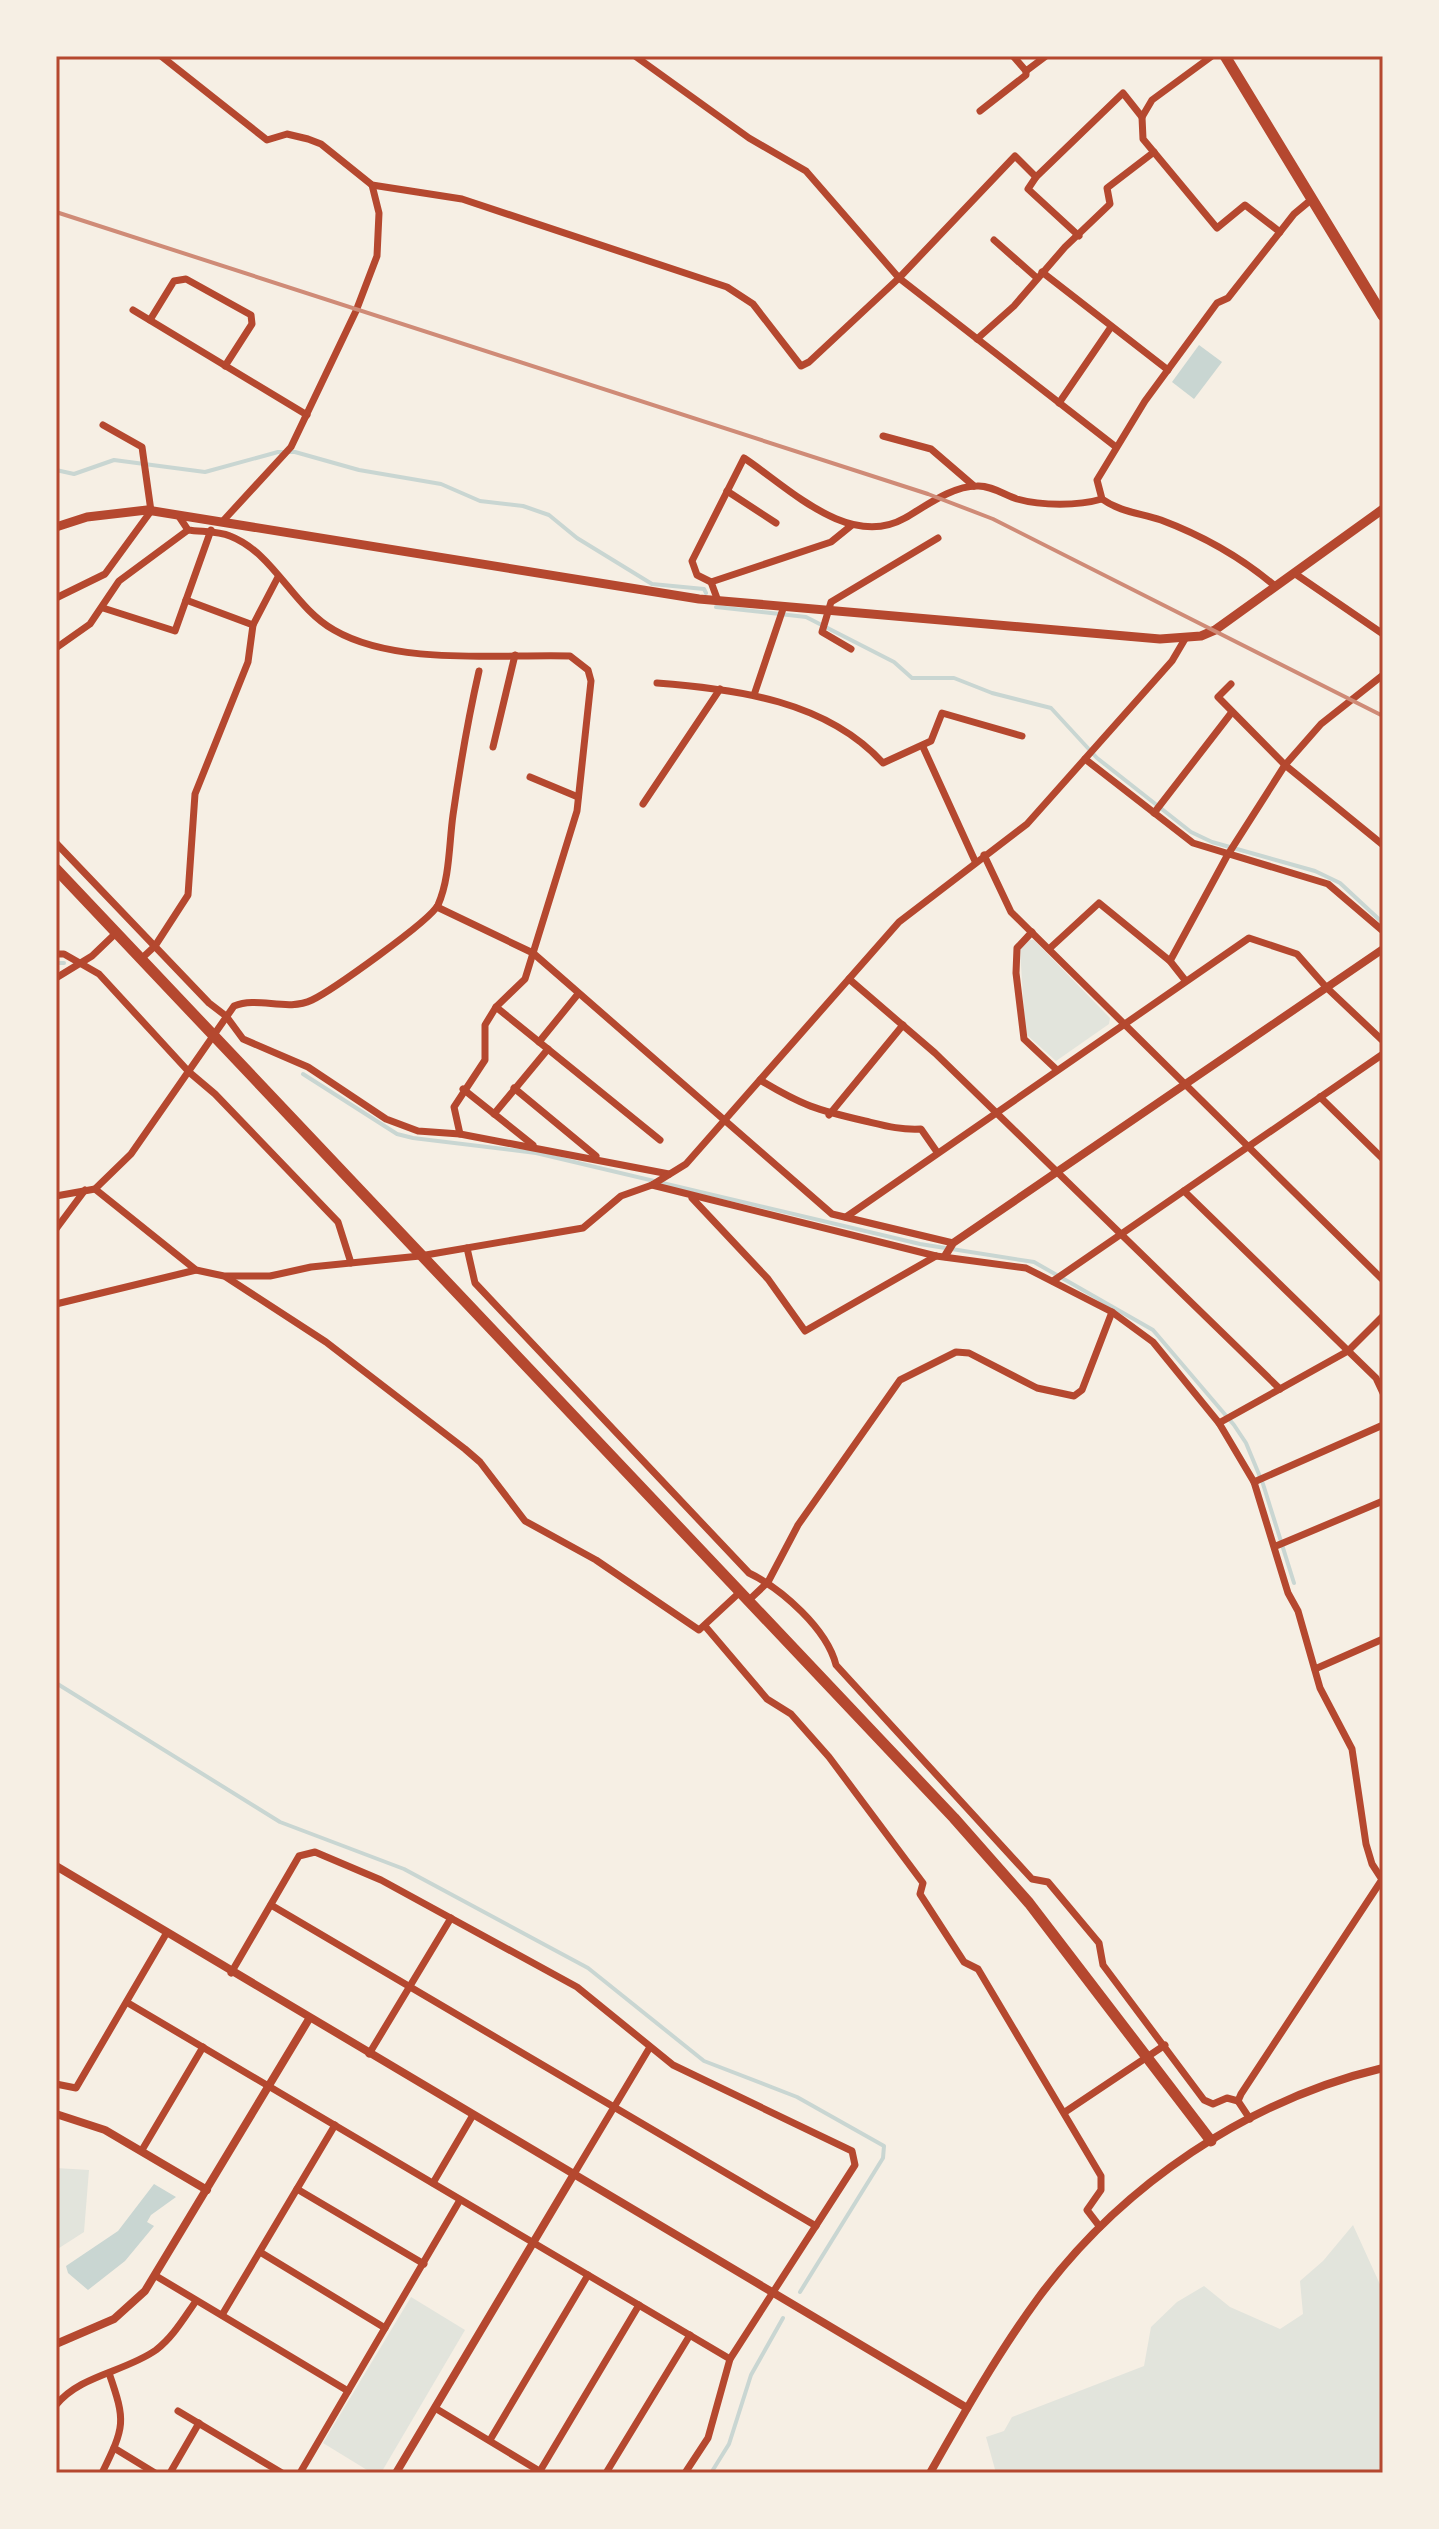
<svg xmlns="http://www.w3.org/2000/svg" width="1439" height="2529" viewBox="0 0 1439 2529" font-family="'Source Sans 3',sans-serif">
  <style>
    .green { fill: #e2e4dc }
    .water { fill: #c9d6d2 }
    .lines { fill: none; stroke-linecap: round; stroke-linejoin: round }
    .stream { stroke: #c9d6d2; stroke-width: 4 }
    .minor { stroke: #b5482f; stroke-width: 7 }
    .tertiary { stroke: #b5482f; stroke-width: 8 }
    .secondary { stroke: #b5482f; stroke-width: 9 }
    .trunk { stroke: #b5482f; stroke-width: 11 }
    .rail { stroke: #cf8b77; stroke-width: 4 }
    .neatline { fill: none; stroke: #b5482f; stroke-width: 3 }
  </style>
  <rect width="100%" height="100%" fill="#f6efe4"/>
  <g class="green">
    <polygon points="1028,940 1034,940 1110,1018 1109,1024 1056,1061 1027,1035 1025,1027 1020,950"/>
    <polygon points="56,2168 89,2170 84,2232 56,2250"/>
    <polygon points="1353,2225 1383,2291 1383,2473 996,2473 986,2437 1004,2431 1012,2417 1144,2366 1151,2327 1177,2302 1204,2286 1230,2307 1280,2329 1303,2314 1300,2281 1323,2261"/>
    <polygon points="411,2297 465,2330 381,2473 372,2473 323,2443"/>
  </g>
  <g class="water">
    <polygon points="1199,345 1222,362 1194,399 1172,382"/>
    <polygon points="154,2184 176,2197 151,2215 147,2222 154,2226 125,2261 88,2290 68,2273 66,2266 118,2231"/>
  </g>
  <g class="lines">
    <g class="stream">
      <polyline points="56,470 74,474 114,460 205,472 278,452 295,452 359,470 441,484 480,501 523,506 549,515 577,538 652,584 704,589 706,593"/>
      <polyline points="716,607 806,617 894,662 912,678 954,678 992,693 1051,708 1097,758 1191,832 1212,842 1315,871 1340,883 1383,923"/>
      <polyline points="56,963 64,963"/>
      <polyline points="303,1074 397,1134 413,1138 536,1153 920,1244 1034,1262 1153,1330 1234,1425 1246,1443 1263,1484 1294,1583"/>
      <polyline points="56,1683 280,1822 404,1869 588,1968 704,2061 797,2097 884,2146 883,2158 800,2292"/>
      <polyline points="711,2473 729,2444 751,2375 783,2318"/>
    </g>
    <g class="minor">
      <polyline points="161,56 267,140 287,134 308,139 321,144 372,185 462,199 727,287 753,304 801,366 809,362 899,278 1015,156 1036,177 1123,93 1142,117 1152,100 1212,56"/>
      <polyline points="635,56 749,138 806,171 899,278 1116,447"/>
      <polyline points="1013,56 1026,71 1046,56"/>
      <polyline points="980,111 1026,75 1026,71"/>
      <polyline points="1142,117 1143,139 1217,228 1245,205 1280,232"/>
      <polyline points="1036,177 1028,189 1079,236"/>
      <polyline points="994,240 1037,278"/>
      <polyline points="1042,272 1168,370"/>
      <polyline points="133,310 307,415"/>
      <polyline points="150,320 174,281 186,279 251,315 252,324 225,366"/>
      <polyline points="977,339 1014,306 1065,247 1110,204 1107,188 1154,152"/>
      <polyline points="1059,403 1111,327"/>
      <polyline points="883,436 931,449 974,486"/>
      <polyline points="727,491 776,523"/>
      <path d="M178,515L188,530C201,532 218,531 230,536C274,553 293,607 334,630C396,666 498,654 570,656L588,670L591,681L577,811L525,979L496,1007L485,1025V1060L454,1107L460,1134"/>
      <polyline points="222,522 291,447 356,311 377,256 379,213 372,185"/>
      <polyline points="1294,573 1383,634"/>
      <polyline points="711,582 831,542 852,525"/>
      <path d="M1275,586C1242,558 1201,535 1161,520C1140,513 1120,512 1102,499L1097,480L1145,401L1217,303L1228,298L1294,214L1312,199"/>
      <polyline points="56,598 105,574 151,511 142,447 103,425"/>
      <polyline points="186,600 253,625"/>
      <path d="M718,601L711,582L697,575L692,561L744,458C788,487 849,550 905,518C926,506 952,486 977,486C990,485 1005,495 1017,499C1042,506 1078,506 1102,499"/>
      <polyline points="103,608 175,631 211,530"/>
      <polyline points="56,648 90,624 119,581 188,530"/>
      <polyline points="851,649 822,632 831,602 938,538"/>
      <path d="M657,683C737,689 827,701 883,763L931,741L942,713L1022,736"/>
      <polyline points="1231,684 1218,697 1285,765 1321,724 1383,675"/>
      <polyline points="754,695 784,606"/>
      <polyline points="493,747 515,655"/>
      <polyline points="923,747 975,861"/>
      <polyline points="1085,759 1193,843 1328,884 1383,931"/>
      <polyline points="530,777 578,797"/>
      <polyline points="643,804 720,689"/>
      <polyline points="1154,813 1232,712"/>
      <polyline points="56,843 209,1003 226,1016 243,1039 308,1067 386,1119 418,1131 460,1134 669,1174"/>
      <polyline points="984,855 1011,912 1383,1280"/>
      <polyline points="437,907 533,953 832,1214 953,1243"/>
      <polyline points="1032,932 1017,948 1016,973 1024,1039 1057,1070"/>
      <polyline points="1049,949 1099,903 1170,961 1185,980"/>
      <polyline points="56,954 64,954 99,974 189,1072 215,1094 338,1222 351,1263"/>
      <polyline points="141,959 155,946 188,895 195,794 248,662 253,625 278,577"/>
      <polyline points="1170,961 1227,856 1285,765 1383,845"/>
      <polyline points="56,978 92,956 116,933"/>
      <polyline points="849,979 935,1053 1280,1389"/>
      <polyline points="496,1007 660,1140"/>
      <polyline points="539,1042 578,994"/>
      <path d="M760,1080C803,1106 817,1110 865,1121C886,1126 900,1130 921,1129L937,1152"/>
      <polyline points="514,1088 596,1156"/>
      <polyline points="463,1089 533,1145"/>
      <polyline points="1320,1097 1383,1159"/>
      <polyline points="494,1114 548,1049"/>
      <polyline points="829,1115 903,1025"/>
      <polyline points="652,1185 936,1256 1026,1268 1112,1312 1153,1342 1219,1423 1254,1482 1288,1593 1298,1611 1320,1688 1352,1749 1366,1844 1372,1864 1383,1881"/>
      <polyline points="95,1189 196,1270 224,1276 270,1276 311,1267 420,1256 583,1228 621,1196 652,1185 686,1164 899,922 1027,824 1172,661 1185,639"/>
      <polyline points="1184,1191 1376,1378 1383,1393"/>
      <path d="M56,1196L95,1189L131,1154L234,1006C258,996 287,1012 312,1000C331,991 430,921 438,905C450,878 449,843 453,815C460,766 468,719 479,671"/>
      <polyline points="692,1198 768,1279 805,1331 936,1256"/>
      <polyline points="846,1217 1249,938 1297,954 1326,987 1383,1041"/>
      <polyline points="56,1229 85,1190"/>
      <path d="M467,1248L475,1283L749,1573C782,1589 827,1629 836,1665L1032,1879L1048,1882L1099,1943L1103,1965L1204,2100L1213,2104L1227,2098L1238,2101"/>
      <polyline points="226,1277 326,1342 465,1449 480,1462 525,1521 596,1560 699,1630 740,1592"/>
      <polyline points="1053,1281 1383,1054"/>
      <polyline points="56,1304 196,1270"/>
      <polyline points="1219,1423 1348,1351 1383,1316"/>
      <polyline points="1254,1482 1383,1425"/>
      <polyline points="1276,1546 1383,1501"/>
      <polyline points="748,1601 768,1582 798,1525 900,1380 956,1352 969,1353 1037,1388 1074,1396 1082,1390 1112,1312"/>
      <polyline points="705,1626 767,1699 791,1714 829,1757 923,1883 920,1894 964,1962 978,1969 1101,2176 1101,2190 1087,2210 1100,2227"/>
      <polyline points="1315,1669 1383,1639"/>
      <polyline points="271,1905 816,2226"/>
      <polyline points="231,1973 299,1856 315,1852 381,1880 577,1987 673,2065 852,2151 855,2165 730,2359 708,2438 685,2473"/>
      <polyline points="128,2003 730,2359"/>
      <polyline points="369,2054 451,1918"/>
      <polyline points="56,2084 76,2088 166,1934"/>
      <polyline points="1065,2112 1165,2045"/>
      <polyline points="1250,2119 1238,2101 1241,2094 1383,1878"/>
      <polyline points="142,2150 203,2047"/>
      <polyline points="574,2174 650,2047"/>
      <polyline points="433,2183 473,2115"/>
      <polyline points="297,2189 424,2264"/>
      <polyline points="260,2252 385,2328"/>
      <polyline points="156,2276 348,2391"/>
      <polyline points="222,2315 335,2125"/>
      <path d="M56,2405C80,2375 125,2372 156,2350C173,2337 184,2318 196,2301"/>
      <polyline points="435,2408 541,2472"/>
      <polyline points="178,2411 282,2473"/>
      <polyline points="490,2440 588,2275"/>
      <polyline points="114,2448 155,2473"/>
      <polyline points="540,2471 639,2305"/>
      <path d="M102,2473C125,2426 126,2422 109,2373"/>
      <polyline points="170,2473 199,2423"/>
      <polyline points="300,2473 460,2200"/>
      <polyline points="606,2473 690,2335"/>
    </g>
    <g class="tertiary">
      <polyline points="945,1256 953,1243 1383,949"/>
      <polyline points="56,1866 967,2408"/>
      <polyline points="56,2114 105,2130 207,2190"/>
      <polyline points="56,2344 114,2319 145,2291 309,2019"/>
      <polyline points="396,2473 574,2174"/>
      <path d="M930,2473C964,2413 998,2353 1039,2297C1122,2185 1248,2100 1383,2068"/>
    </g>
    <polyline class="secondary" points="56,527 87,517 147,510 699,599 1160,639 1201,636 1215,630 1383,509"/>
    <g class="trunk">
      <polyline points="1225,56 1383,316"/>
      <polyline points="56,869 954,1818 1029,1903 1211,2141"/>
    </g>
    <polyline class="rail" points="56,212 928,494 993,519 1383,716"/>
  </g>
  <rect width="1439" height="2529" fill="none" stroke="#f6efe4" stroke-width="116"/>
  <rect x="58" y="58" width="1323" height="2413" class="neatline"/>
</svg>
